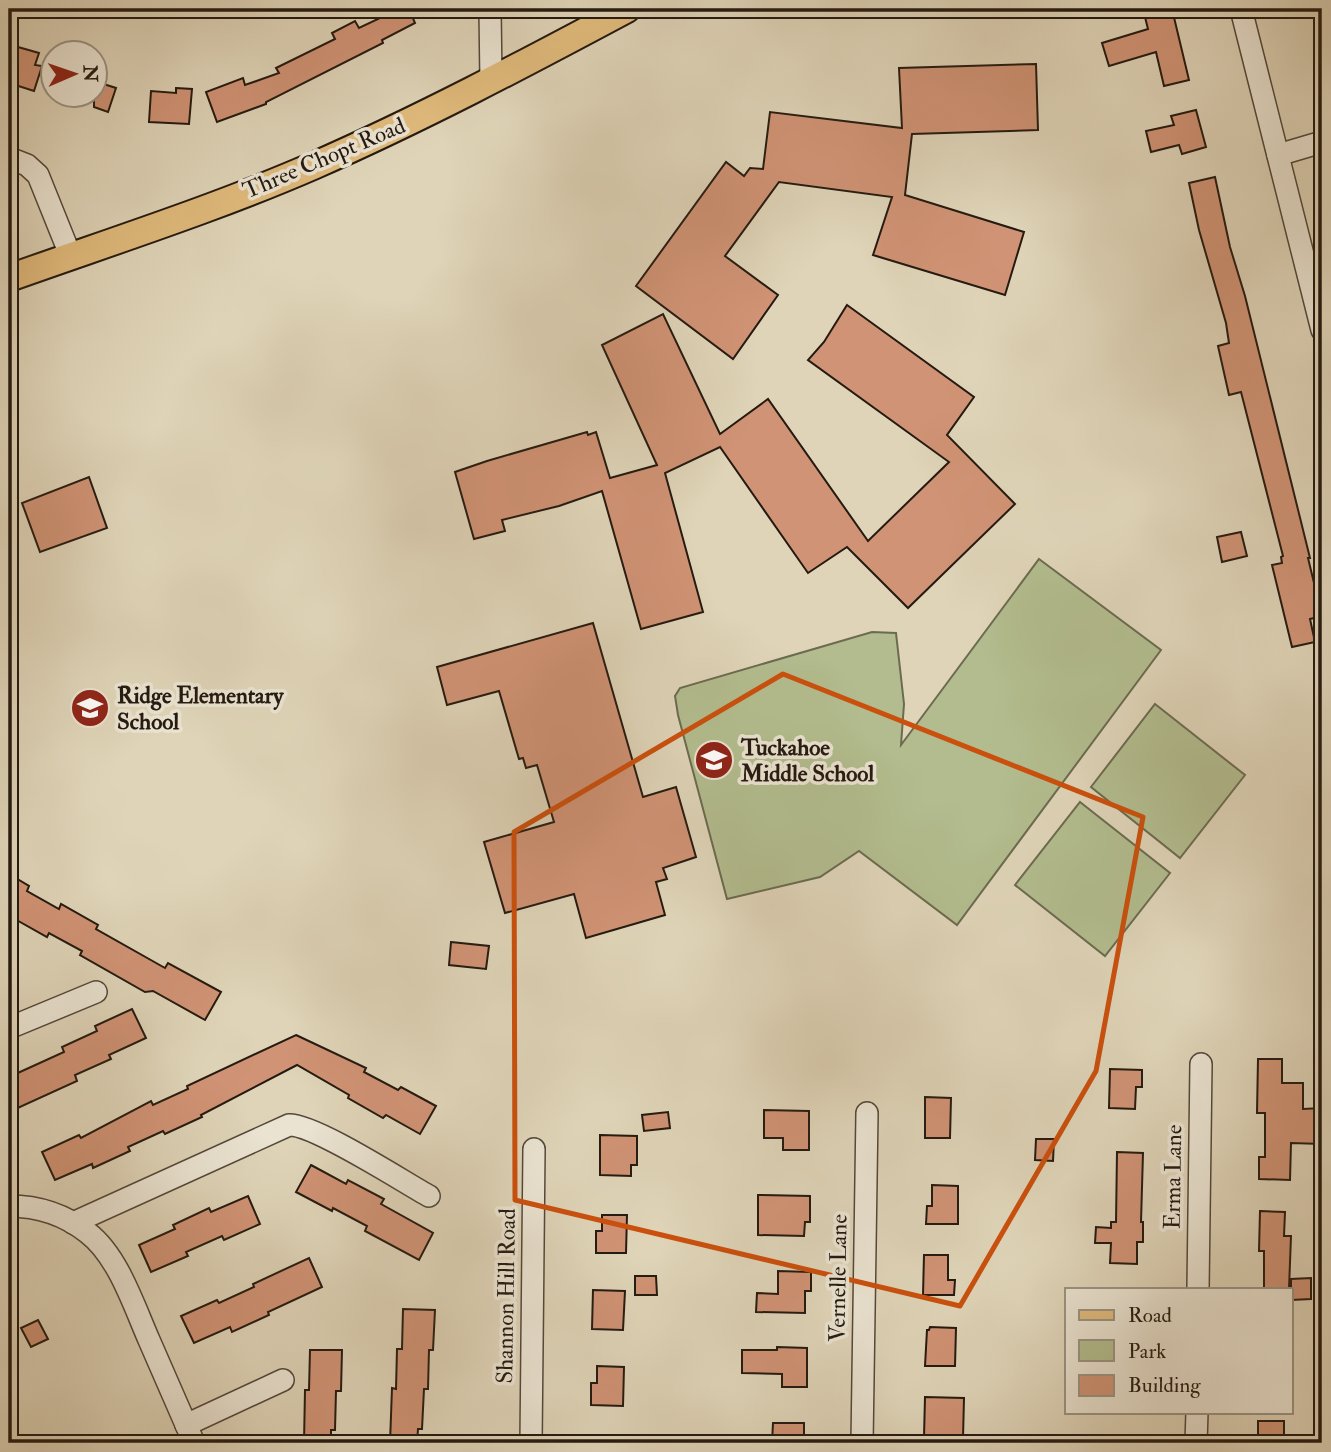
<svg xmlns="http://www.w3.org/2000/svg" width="1331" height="1452" viewBox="0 0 1331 1452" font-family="'IM FELL Double Pica',serif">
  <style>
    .green { fill: #b2bc8e; stroke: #6b6b50; stroke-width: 2 }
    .building { fill: #d09375; stroke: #241a11; stroke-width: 2 }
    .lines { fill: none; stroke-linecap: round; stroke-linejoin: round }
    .minor-casing { stroke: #53483b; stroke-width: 24 }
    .major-casing { stroke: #241a11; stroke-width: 30 }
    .minor { stroke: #eae3d1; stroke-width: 21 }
    .major { stroke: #e0ba7c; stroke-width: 26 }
    .marked { fill: none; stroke: #cb500d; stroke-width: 5; stroke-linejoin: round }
    .labels { text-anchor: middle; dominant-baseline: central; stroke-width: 7; stroke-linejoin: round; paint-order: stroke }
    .street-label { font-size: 23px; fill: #241a11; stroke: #eae3d1 }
    .poi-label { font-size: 23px; font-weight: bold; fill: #241a11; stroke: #eae3d1; text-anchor: start }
  </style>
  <rect width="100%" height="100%" fill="#dfd4b8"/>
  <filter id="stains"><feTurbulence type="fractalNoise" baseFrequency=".00286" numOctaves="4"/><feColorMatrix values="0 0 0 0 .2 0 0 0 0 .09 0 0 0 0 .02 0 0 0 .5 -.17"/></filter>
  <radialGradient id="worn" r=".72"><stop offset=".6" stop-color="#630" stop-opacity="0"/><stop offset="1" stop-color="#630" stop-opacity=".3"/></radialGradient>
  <g class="green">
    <polygon points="1039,559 1161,650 957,925 859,851 820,877 727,899 678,715 675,696 680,688 872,632 896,633 904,704 901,745"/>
    <polygon points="1155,704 1245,775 1180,858 1091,787"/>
    <polygon points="1080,802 1170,873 1105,956 1015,885"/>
  </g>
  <g class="building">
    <polygon points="399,9 409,9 415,23 382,40 383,43 266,102 266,104 217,122 206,92 243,78 245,85 279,73 276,68 335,39 332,33 355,21 359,28"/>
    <polygon points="1143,9 1172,9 1189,80 1164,86 1156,52 1109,66 1102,43 1148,29"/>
    <polygon points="18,47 39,53 35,65 42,66 34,91 9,83 9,49 17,52"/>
    <polygon points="1036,64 1038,130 912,134 905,195 1024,232 1005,295 873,255 892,197 779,182 725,256 778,295 733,359 636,286 726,162 744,176 750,168 763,169 770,112 902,128 899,68"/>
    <polygon points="94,81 116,88 108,112 94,107"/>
    <polygon points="176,88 192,89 189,124 149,122 151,91 176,93"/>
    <polygon points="1196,110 1206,147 1182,154 1179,145 1151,152 1146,131 1174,125 1171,116"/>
    <polygon points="1215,177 1230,247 1245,296 1310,558 1308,558 1322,616 1310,619 1315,642 1292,647 1272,565 1282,563 1281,557 1283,556 1241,392 1229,395 1218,346 1229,343 1226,323 1199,230 1189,183"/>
    <polygon points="847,305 974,397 947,435 1015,504 908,608 847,547 808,573 720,447 665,473 703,612 641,629 602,491 559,506 502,520 505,531 474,539 455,472 487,461 587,432 588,435 596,432 610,478 657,465 602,345 663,314 720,434 768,399 868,541 949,462 808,360 824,342"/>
    <polygon points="89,477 107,528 40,552 22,503"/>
    <polygon points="1241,532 1247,556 1222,562 1217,537"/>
    <polygon points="593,623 643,797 676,787 696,857 663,868 667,879 656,882 665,915 586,938 574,894 505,913 484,842 554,822 537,765 526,768 523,758 519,759 499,691 447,705 437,667"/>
    <polygon points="9,874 29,886 27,891 59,909 61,904 98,925 96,929 165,968 168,963 221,992 205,1020 153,991 145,992 80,955 82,951 49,933 47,937 13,918 9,925"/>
    <polygon points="451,942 489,946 486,969 449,965"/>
    <polygon points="132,1009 146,1038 109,1055 111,1059 75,1075 77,1081 9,1112 9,1077 64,1052 62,1047 97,1031 95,1026"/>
    <polygon points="296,1035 366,1068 364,1072 398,1090 401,1087 436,1106 420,1134 386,1115 383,1118 348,1098 349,1095 297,1065 201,1115 202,1117 165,1134 163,1131 128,1147 130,1151 93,1168 92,1164 55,1180 42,1152 79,1135 81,1138 151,1101 153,1105 188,1089 187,1086"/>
    <polygon points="1258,1059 1282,1059 1282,1083 1303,1083 1303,1109 1322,1108 1322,1144 1291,1143 1290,1180 1259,1179 1259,1157 1265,1157 1265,1113 1257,1113"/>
    <polygon points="1110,1069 1142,1070 1142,1087 1136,1087 1135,1109 1109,1108"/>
    <polygon points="925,1097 951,1098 950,1138 925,1138"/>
    <polygon points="764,1110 809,1111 809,1150 783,1150 783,1138 764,1138"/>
    <polygon points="668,1112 670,1128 644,1131 642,1115"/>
    <polygon points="600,1135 637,1136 637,1165 631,1165 631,1176 600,1175"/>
    <polygon points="1036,1139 1054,1139 1053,1161 1035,1160"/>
    <polygon points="1117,1152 1143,1153 1141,1222 1143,1222 1143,1242 1137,1242 1137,1264 1110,1263 1111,1243 1095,1243 1096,1227 1111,1228 1111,1222 1116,1222"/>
    <polygon points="311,1165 346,1184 348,1180 384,1199 381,1204 433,1233 419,1260 365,1231 367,1226 333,1208 332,1211 296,1192"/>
    <polygon points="932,1185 958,1186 958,1224 926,1224 927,1206 932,1206"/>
    <polygon points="758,1195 810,1196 810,1222 805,1222 804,1236 758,1235"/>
    <polygon points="248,1196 260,1224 224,1240 222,1236 186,1252 188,1256 151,1272 139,1245 175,1229 173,1225 209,1208 211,1212"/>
    <polygon points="1260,1211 1285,1212 1284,1236 1291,1236 1289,1289 1264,1289 1264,1251 1259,1251"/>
    <polygon points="602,1215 627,1215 626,1253 596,1253 596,1231 602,1231"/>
    <polygon points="924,1255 948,1255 948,1280 955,1280 954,1295 923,1295"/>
    <polygon points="309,1258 322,1287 268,1312 269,1315 232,1332 230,1327 194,1343 181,1316 217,1300 219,1303 254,1287 253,1284"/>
    <polygon points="778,1271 811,1272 811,1291 805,1291 805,1313 756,1312 757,1293 778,1294"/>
    <polygon points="635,1276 656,1276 657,1295 635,1295"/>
    <polygon points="1311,1278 1311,1299 1291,1300 1291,1279"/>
    <polygon points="593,1290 625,1291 623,1330 592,1329"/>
    <polygon points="403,1309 435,1310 433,1350 429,1350 428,1389 424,1389 422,1429 418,1429 417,1443 390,1443 392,1388 396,1389 397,1349 402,1349"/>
    <polygon points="38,1320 48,1339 31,1347 21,1328"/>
    <polygon points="930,1327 956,1328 955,1366 925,1366 927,1330 929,1330"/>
    <polygon points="777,1347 807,1348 807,1387 782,1387 782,1374 742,1373 742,1350 777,1350"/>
    <polygon points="310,1350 342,1350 341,1391 336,1391 335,1430 331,1430 331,1443 304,1443 305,1390 309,1390"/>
    <polygon points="597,1366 624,1367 623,1406 591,1405 591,1383 597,1383"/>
    <polygon points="925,1397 964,1398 963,1438 924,1437"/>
    <rect x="1258" y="1421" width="26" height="22"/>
    <polygon points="773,1423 804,1423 804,1443 772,1443"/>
  </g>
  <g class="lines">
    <defs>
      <g id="minor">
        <polyline points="490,9 491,82"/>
        <polyline points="1241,9 1322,330"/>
        <polyline points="1278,155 1322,142"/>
        <polyline points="9,158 27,165 38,175 71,257"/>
        <polyline points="9,1028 96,992"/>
        <path d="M9,1206C39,1206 64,1214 88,1233C118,1256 134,1306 149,1340C164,1374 179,1409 194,1443"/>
        <path d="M73,1223L289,1125C314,1124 402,1181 429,1196"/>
        <polyline points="1198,1289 1201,1064"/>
        <polyline points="186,1425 283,1380"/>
        <polyline points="531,1443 534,1149"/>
        <polyline points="862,1443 867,1113"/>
        <polyline points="1196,1443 1197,1412"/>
      </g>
      <path id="major" d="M9,278C110,242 214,209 313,166C420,119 524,64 627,9"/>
    </defs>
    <use href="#minor" class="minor-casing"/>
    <use href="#major" class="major-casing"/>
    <use href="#minor" class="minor"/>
    <use href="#major" class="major"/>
  </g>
  <path class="marked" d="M783,674L1143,817L1096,1071L960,1306L515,1200L514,832Z"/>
  <defs>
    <symbol id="school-disc" viewBox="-11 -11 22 22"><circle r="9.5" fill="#8f2418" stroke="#eae3d1"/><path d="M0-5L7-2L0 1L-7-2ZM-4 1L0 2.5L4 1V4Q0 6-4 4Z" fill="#fff"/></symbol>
  </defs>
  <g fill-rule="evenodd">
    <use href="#school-disc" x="68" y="686" width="44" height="44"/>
    <use href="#school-disc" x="692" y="738" width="44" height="44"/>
  </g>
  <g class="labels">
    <g class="street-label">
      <text transform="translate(324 158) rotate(-23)">Three Chopt Road</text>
      <text transform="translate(1173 1177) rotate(-89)">Erma Lane</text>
      <text transform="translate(838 1278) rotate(-89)">Vernelle Lane</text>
      <text transform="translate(506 1296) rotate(-89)">Shannon Hill Road</text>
    </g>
    <g class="poi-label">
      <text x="117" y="695">Ridge Elementary<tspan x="117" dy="26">School</tspan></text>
      <text x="741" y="747">Tuckahoe<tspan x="741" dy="26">Middle School</tspan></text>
    </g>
  </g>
  <rect width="1331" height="1452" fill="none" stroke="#dfd4b8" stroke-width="35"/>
  <rect x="10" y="10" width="1310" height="1431" fill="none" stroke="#241a11" stroke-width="3.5"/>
  <rect x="18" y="18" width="1296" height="1417" fill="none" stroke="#241a11" stroke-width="2"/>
  <rect x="1065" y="1288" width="228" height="126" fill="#eae3d1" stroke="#9b9384" stroke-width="2"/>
  <rect x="1079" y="1310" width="35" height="10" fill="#e0ba7c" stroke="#9b9384" stroke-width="2"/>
  <text x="1128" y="1322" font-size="21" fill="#241a11">Road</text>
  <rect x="1079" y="1340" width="35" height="21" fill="#b2bc8e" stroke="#9b9384" stroke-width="2"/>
  <text x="1128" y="1358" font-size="21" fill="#241a11">Park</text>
  <rect x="1079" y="1375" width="35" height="21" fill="#d09375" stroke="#9b9384" stroke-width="2"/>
  <text x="1128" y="1392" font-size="21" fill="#241a11">Building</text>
  <g transform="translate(74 74) rotate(88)"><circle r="33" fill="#eae3d1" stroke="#9b9384" stroke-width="2"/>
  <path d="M0-5L12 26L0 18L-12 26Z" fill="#8f2418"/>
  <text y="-10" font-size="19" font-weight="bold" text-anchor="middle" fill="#241a11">N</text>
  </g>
  <rect width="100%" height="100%" filter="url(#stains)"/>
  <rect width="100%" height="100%" fill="url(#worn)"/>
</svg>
